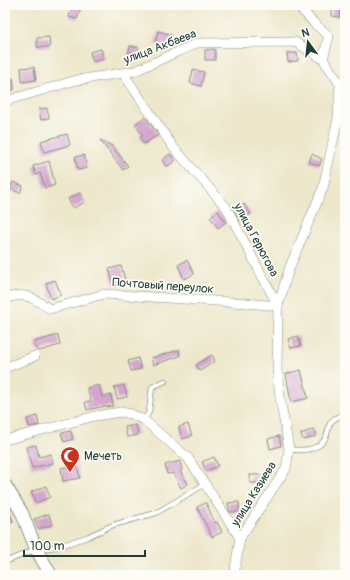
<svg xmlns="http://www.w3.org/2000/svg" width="350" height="580" viewBox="0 0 350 580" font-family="Pangolin,sans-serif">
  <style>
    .building { fill: #d6a4cf }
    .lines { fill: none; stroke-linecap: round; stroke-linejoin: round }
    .service-casing { stroke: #869280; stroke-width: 6 }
    .minor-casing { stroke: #869280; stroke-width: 10 }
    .tertiary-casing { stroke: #869280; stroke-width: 14 }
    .service { stroke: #fff; stroke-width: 4.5 }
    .minor { stroke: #fff; stroke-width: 9 }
    .tertiary { stroke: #fff; stroke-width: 12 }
    .labels { text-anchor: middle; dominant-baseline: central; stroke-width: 3.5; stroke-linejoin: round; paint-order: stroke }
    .street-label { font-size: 12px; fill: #1f3d34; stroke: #fdfcf7 }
    .poi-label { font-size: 12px; fill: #1f3d34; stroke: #fdfcf7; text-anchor: start }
  </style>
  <rect width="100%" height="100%" fill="#fdfcf7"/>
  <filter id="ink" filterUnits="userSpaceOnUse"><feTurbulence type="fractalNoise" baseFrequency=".025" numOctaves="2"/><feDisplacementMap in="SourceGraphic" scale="8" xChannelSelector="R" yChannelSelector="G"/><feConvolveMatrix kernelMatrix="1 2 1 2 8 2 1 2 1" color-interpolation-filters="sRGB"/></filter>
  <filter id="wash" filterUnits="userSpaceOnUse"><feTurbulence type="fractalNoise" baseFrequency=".012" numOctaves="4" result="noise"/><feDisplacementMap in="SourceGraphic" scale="16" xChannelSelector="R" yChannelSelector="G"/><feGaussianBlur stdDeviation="0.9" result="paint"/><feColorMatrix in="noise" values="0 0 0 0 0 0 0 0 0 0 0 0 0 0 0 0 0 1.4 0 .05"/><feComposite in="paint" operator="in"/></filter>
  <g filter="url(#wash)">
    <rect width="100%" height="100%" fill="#ede7cb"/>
    <g id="blocks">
      <g class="building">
        <polygon points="73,5 82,5 77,19 69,17"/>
        <polygon points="332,5 341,5 340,17 332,16"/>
        <polygon points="158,31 172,35 168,48 155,44"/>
        <polygon points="49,37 50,47 37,47 37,38"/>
        <polygon points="130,46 139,48 137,57 128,55"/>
        <polygon points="101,49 104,59 93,62 90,52"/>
        <polygon points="215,49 215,60 205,60 205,50"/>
        <polygon points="287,53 297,53 298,61 288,62"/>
        <polygon points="34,67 36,80 22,82 21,68"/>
        <polygon points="193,70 204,72 201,86 190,83"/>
        <polygon points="13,78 14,90 8,91 6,79"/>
        <polygon points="47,108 49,118 41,120 39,109"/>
        <polygon points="145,117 158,135 144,144 140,137 143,136 135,124"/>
        <polygon points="67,134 70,145 44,152 41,141"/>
        <polygon points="100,140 112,146 128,166 123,170"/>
        <polygon points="170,154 175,161 166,167 162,160"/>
        <polygon points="312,154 322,159 319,166 309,162"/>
        <polygon points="84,155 87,168 78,170 75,157"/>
        <polygon points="49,161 55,185 45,188 40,173 36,175 33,166"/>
        <polygon points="13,182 23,186 20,193 10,189"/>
        <polygon points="80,193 85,202 73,208 68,199"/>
        <polygon points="244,204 251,214 240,221 235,211"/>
        <polygon points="218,211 226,222 218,228 210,217"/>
        <polygon points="187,260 194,274 184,279 178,265"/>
        <polygon points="121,266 126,283 114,286 109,269"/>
        <polygon points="55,280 61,295 51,299 46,283"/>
        <polygon points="58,335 60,345 39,351 37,350 34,342"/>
        <polygon points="298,336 301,346 291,348 288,339"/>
        <polygon points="179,350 180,356 153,365 151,358"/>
        <polygon points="212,355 215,361 200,371 196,365"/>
        <polygon points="138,358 141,369 131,371 128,361"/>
        <polygon points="301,370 308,398 291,402 286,374"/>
        <polygon points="99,385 102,397 111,395 113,406 106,407 105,406 87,410 85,402 91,401 87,388"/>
        <polygon points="124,385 127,397 117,399 114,387"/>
        <polygon points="37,416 39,425 29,427 27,419"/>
        <polygon points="188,424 192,436 182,439 179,427"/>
        <polygon points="136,425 138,435 127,437 125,427"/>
        <polygon points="314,429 316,436 303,440 301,434"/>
        <polygon points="71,431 73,439 64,442 61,433"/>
        <polygon points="279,436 281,446 270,449 268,439"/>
        <polygon points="36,445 39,457 51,454 53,463 32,468 26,447"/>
        <polygon points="214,457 218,466 206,471 202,462"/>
        <polygon points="180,461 182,470 180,471 188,484 181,488 173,473 167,474 165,465"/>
        <polygon points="77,465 80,478 63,481 61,468"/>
        <rect x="250" y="475" width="16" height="8"/>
        <polygon points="46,486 50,497 36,503 31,492"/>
        <polygon points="239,502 239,512 230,512 229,509 228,503"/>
        <polygon points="5,503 13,521 5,525"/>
        <polygon points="206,503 215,523 217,522 222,532 212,537 197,507"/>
        <polygon points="49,514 52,525 38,529 34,519"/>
      </g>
    </g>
  </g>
  <g filter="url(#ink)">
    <use href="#blocks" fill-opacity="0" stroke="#869280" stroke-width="1"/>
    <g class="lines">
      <defs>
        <g id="service">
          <polyline points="144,420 149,412 152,387 165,381"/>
          <path d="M289,449C302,451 319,451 326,437C328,433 328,426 331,422C334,418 340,416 345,415"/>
          <polyline points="5,562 36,549 57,547 87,537 113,525 156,513 205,484"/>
        </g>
        <g id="minor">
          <polyline points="297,5 315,24 329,36 323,59"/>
          <polyline points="123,73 173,147 226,207 278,306 277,369 280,398 289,449 286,469 240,538 234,575"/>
          <path d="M5,101L77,80L135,71L197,43L295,42L323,59L340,84L338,118L323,188L289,269L278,306L247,303L104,294L50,309C33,298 26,291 5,299"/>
          <polyline points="5,368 35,356"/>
          <polyline points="5,440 95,416 121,412 131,414 144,420 188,458 240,538"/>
        </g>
        <polyline id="tertiary" points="5,485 22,513 36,549 51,575"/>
      </defs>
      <use href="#service" class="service-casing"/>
      <use href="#minor" class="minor-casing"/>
      <use href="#tertiary" class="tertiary-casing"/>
      <use href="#service" class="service"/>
      <use href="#minor" class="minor"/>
      <use href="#tertiary" class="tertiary"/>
    </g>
  </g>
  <defs>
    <symbol id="mosque-pin" viewBox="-11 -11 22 30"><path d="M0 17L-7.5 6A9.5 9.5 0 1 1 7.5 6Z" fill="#c8321e" stroke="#fdfcf7"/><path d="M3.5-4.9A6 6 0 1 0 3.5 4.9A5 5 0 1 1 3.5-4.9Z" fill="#fff"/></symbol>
  </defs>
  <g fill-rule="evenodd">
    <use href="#mosque-pin" x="59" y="445" width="22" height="30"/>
  </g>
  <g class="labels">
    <g class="street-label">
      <text transform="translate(160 47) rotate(-21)">улица Акбаева</text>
      <text transform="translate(256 240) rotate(62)">улица Герюгова</text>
      <text transform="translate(163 286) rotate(4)">Почтовый переулок</text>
      <text transform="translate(254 494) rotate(-58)">улица Казиева</text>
    </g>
    <g class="poi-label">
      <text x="84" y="456">Мечеть</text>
    </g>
  </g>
  <rect width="350" height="580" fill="none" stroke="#fdfcf7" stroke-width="20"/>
  <g transform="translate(308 42) rotate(345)" stroke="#fdfcf7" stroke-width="3" paint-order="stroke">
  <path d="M0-3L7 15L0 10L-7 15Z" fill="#1f3d34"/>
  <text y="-6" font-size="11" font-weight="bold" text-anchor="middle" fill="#1f3d34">N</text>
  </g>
  <path d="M24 550v6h121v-6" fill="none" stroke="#1f3d34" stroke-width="2"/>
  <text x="30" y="550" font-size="12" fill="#1f3d34" stroke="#fdfcf7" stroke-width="3" paint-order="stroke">100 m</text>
</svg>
